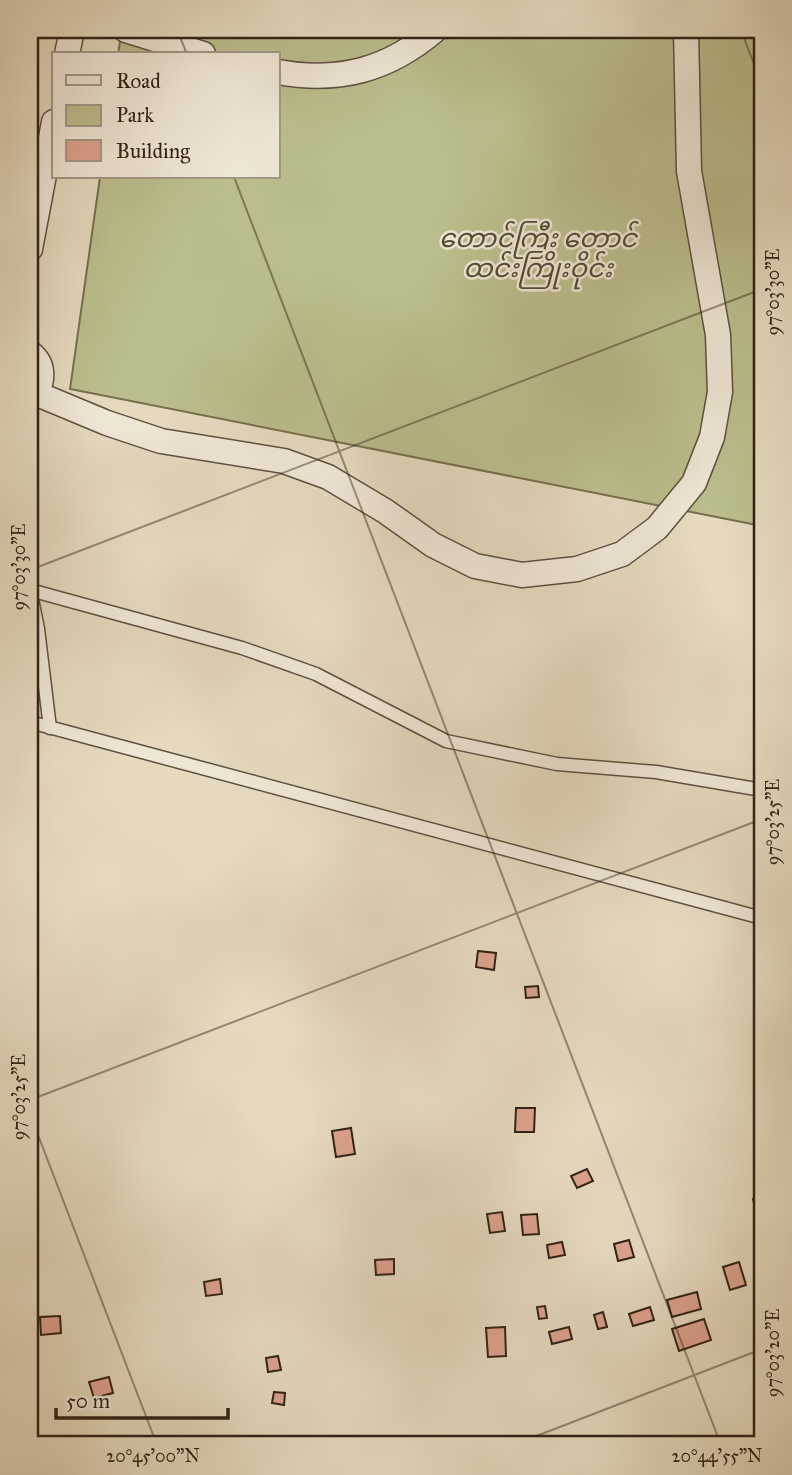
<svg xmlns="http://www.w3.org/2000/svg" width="792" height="1475" viewBox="0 0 792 1475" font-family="'IM FELL Great Primer','Noto Sans Myanmar',serif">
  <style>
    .green { fill: #bbbd8c; stroke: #767050; stroke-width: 2 }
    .building { fill: #dda28e; stroke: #312215; stroke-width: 2 }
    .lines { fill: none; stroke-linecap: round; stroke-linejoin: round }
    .lane-casing { stroke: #5e503f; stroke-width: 15 }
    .street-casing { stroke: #5e503f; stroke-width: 27 }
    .lane { stroke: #eee6d5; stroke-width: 12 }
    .street { stroke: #eee6d5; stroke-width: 24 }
    .ticks { fill: none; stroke: #312215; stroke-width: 2; stroke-opacity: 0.45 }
    .labels { text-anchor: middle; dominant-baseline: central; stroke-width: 5; stroke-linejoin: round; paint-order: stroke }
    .park-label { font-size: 26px; font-style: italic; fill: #544933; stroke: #eee6d5 }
    .neatline { fill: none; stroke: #312215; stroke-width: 2.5 }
    .ticks-label { font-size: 18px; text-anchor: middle; fill: #312215 }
  </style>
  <rect width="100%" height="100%" fill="#e5d9be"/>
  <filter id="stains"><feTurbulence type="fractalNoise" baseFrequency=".00286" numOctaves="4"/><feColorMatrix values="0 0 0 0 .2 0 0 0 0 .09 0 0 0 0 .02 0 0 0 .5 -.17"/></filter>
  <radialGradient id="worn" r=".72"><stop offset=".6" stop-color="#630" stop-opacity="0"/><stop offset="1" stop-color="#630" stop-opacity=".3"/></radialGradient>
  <polygon class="green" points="122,30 762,30 762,526 70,389 100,177 278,177 278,54 118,54"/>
  <g class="building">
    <polygon points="478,951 496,953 494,970 476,967"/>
    <polygon points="538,986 539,997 526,998 525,987"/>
    <polygon points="516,1108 535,1108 534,1132 515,1132"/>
    <polygon points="351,1128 355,1154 336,1157 332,1131"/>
    <polygon points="587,1169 593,1181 577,1188 571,1176"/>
    <polygon points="762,1198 762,1210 756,1212 753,1199"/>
    <polygon points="502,1212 505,1231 490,1233 487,1214"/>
    <polygon points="537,1214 539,1234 523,1235 521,1215"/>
    <polygon points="629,1240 634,1257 618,1261 614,1244"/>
    <polygon points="562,1242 565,1255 549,1258 547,1245"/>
    <polygon points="394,1259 394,1274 376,1275 375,1260"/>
    <polygon points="739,1262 746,1285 730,1290 723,1267"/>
    <polygon points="220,1279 222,1294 206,1296 204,1282"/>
    <polygon points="697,1292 701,1309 672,1317 667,1300"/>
    <polygon points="545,1306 547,1318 539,1319 537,1307"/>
    <polygon points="650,1307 654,1320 633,1326 629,1314"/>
    <polygon points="603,1312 607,1327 598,1329 594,1315"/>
    <polygon points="60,1316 61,1333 41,1335 40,1317"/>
    <polygon points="704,1319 711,1340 679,1351 672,1329"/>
    <polygon points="505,1327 506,1356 488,1357 486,1328"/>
    <polygon points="569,1327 572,1339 552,1344 549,1332"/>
    <polygon points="278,1356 281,1370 268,1372 266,1358"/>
    <polygon points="109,1377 113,1393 94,1398 89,1382"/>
    <polygon points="274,1392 285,1393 284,1405 272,1403"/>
  </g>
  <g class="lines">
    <defs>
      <g id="lane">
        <polyline points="30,589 38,629 50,728"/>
        <polyline points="30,590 242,648 316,674 446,741 557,764 656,772 762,790"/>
        <polyline points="30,722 762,918"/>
      </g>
      <g id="street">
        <polyline points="126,30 203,54"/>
        <polyline points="67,54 72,30"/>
        <path d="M278,72C339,83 388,70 435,30"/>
        <polyline points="30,249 54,122"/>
        <path d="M30,353C46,365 44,386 30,399"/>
        <polyline points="35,393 107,423 161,441 284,461 328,477 385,511 433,545 475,566 522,575 577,569 622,554 657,528 694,483 712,437 720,392 718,335 689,171 686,30"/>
      </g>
    </defs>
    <use href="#lane" class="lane-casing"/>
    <use href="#street" class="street-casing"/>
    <use href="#lane" class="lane"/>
    <use href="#street" class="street"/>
  </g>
  <path class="ticks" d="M177,30L187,54M741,30L762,85M30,40L55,30M234,177L721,1445M30,570L762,289M30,1100L762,819M30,1114L157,1445M513,1445L762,1349"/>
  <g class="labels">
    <g class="park-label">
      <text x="538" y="238">တောင်ကြီး တောင်<tspan x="538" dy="30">ထင်းကြိုးဝိုင်း</tspan></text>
    </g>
  </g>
  <rect width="792" height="1475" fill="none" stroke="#e5d9be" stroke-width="77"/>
  <rect x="52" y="52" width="228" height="126" fill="#eee6d5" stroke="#a29888" stroke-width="2"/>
  <rect x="66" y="75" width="35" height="10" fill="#eee6d5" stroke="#a29888" stroke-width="2"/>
  <text x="116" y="88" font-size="21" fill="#312215">Road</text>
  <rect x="66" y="105" width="35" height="21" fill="#bbbd8c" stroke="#a29888" stroke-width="2"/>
  <text x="116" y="122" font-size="21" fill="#312215">Park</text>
  <rect x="66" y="140" width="35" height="21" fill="#dda28e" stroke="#a29888" stroke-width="2"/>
  <text x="116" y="158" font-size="21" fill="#312215">Building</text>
  <path d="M56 1408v10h172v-10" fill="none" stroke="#312215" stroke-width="3.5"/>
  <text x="66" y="1408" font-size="21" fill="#312215" stroke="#eee6d5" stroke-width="5" paint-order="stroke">50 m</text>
  <rect x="38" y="38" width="716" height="1398" class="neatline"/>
  <g class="ticks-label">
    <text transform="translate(773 292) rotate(-90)" y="6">97°03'30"E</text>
    <text transform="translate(19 567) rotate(-90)" y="6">97°03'30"E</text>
    <text transform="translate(773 822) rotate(-90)" y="6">97°03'25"E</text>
    <text transform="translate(19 1097) rotate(-90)" y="6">97°03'25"E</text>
    <text transform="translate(773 1353) rotate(-90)" y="6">97°03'20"E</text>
    <text x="153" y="1462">20°45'00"N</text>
    <text x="717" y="1462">20°44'55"N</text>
  </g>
  <rect width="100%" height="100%" filter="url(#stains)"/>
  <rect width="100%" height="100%" fill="url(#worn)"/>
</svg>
